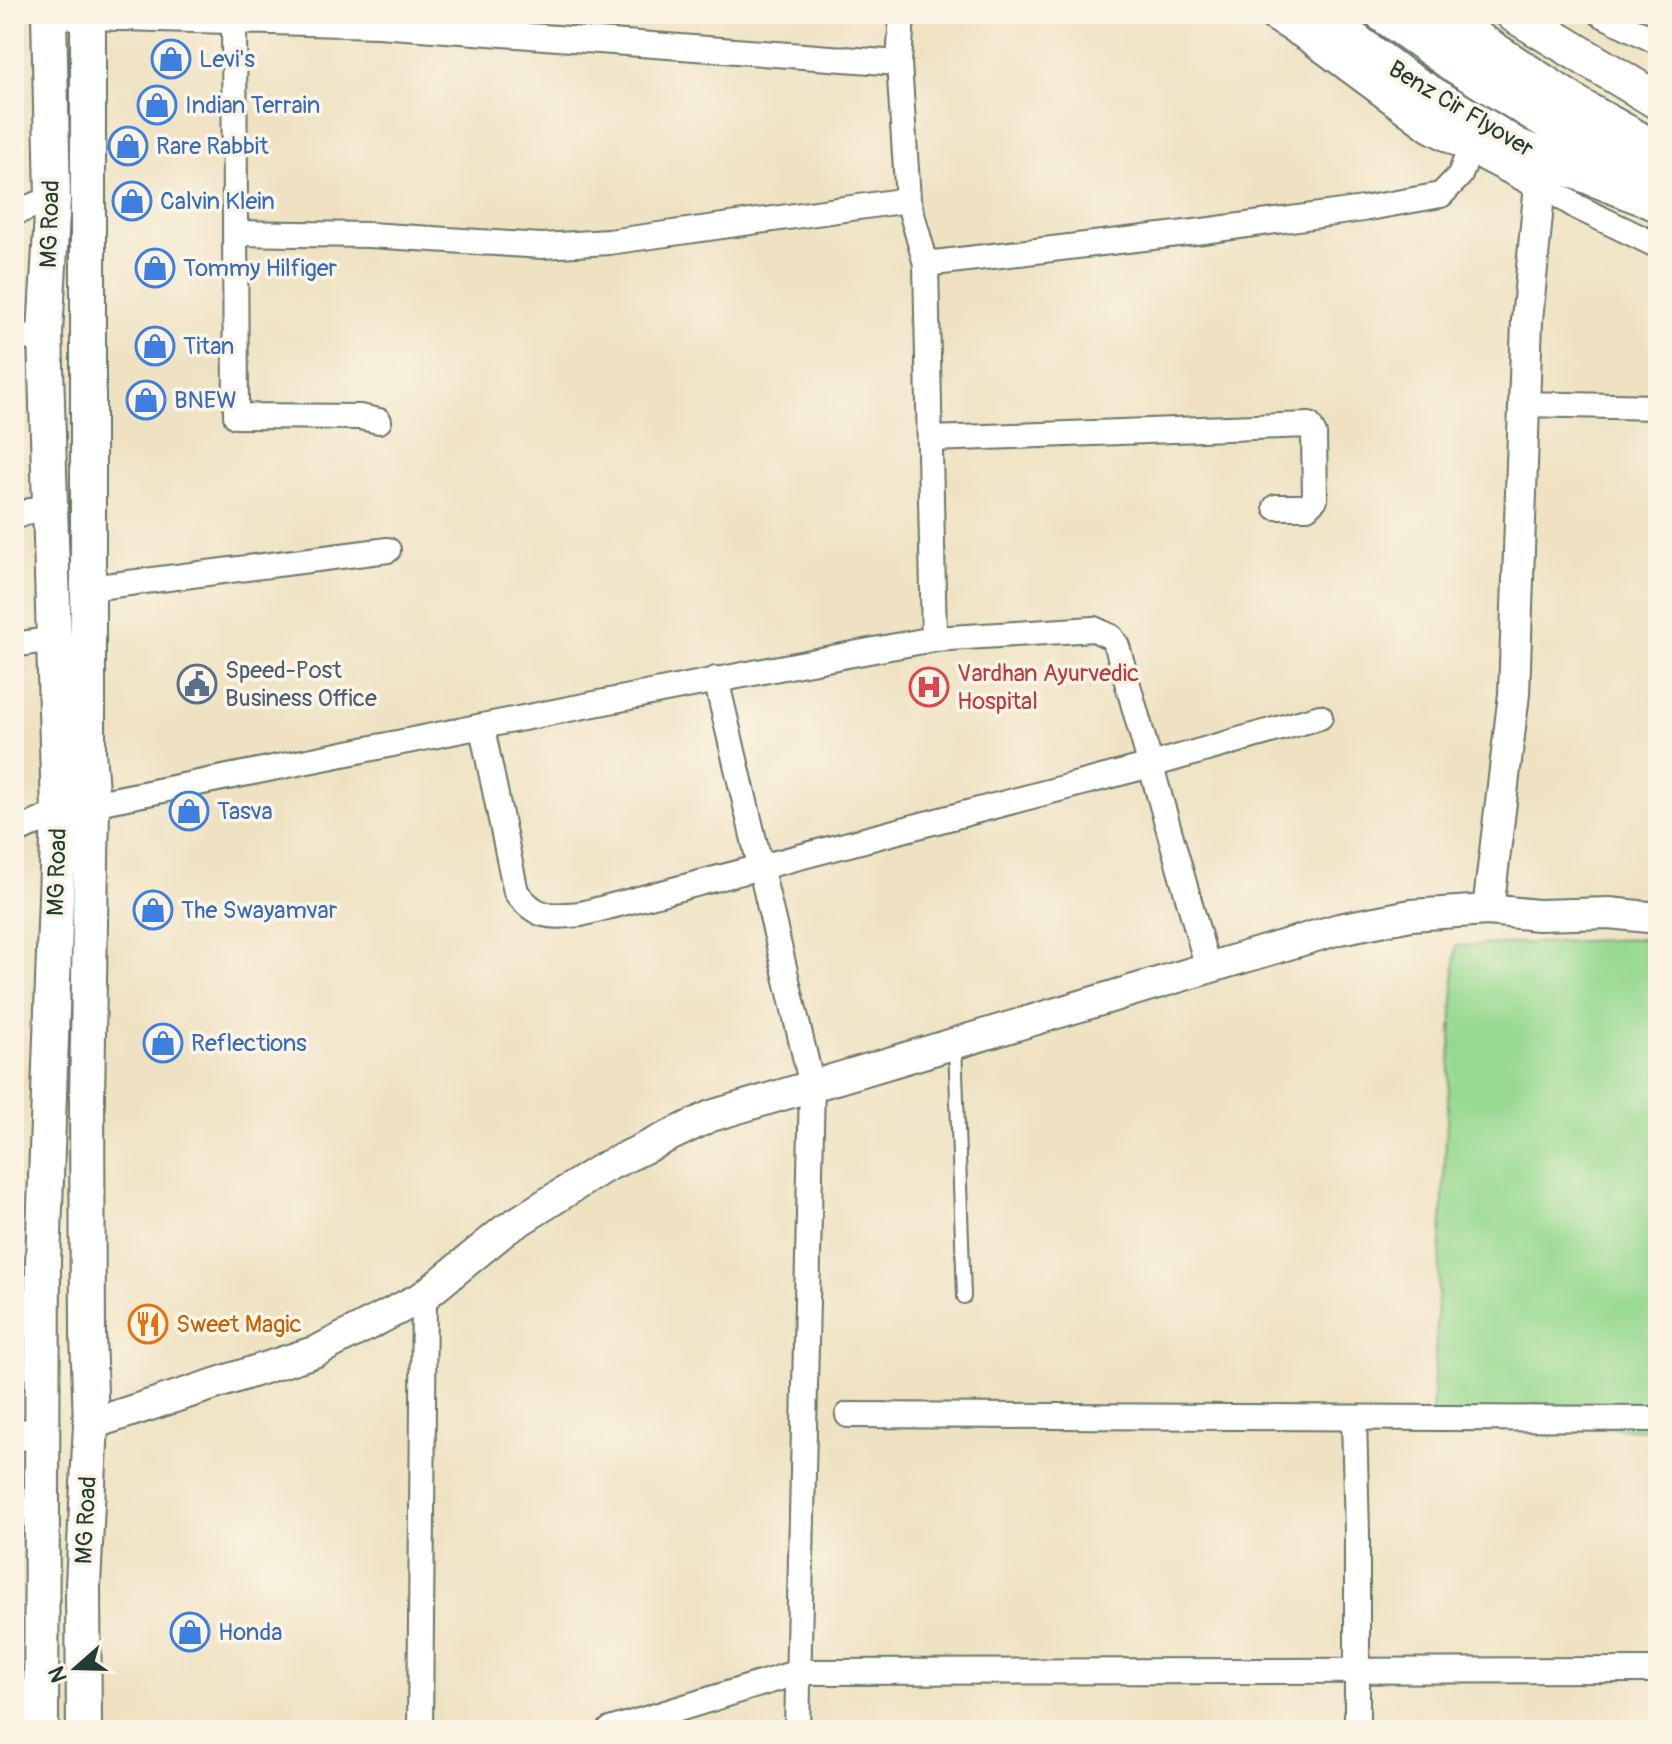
<svg xmlns="http://www.w3.org/2000/svg" width="1672" height="1744" viewBox="0 0 1672 1744" font-family="Pangolin,sans-serif">
  <style>
    .green { fill: #97d991; stroke: #5b8b62; stroke-width: 2 }
    .lines { fill: none; stroke-linecap: round; stroke-linejoin: round }
    .service-casing { stroke: #687766; stroke-width: 16 }
    .minor-casing { stroke: #687766; stroke-width: 28 }
    .tertiary-casing { stroke: #687766; stroke-width: 34 }
    .secondary-casing { stroke: #687766; stroke-width: 38 }
    .primary-casing { stroke: #687766; stroke-width: 40 }
    .trunk-casing { stroke: #687766; stroke-width: 42 }
    .service { stroke: #fff; stroke-width: 12 }
    .minor { stroke: #fff; stroke-width: 24 }
    .tertiary { stroke: #fff; stroke-width: 30 }
    .secondary { stroke: #fff; stroke-width: 34 }
    .primary { stroke: #fff; stroke-width: 36 }
    .trunk { stroke: #fff; stroke-width: 38 }
    .labels { text-anchor: middle; dominant-baseline: central; stroke-width: 7; stroke-linejoin: round; paint-order: stroke }
    .shop-label { font-size: 24px; fill: #366cbe; stroke: #fcf5e5; text-anchor: start }
    .street-label { font-size: 24px; fill: #1f3d34; stroke: #fcf5e5 }
    .service-label { font-size: 24px; fill: #4e5e75; stroke: #fcf5e5; text-anchor: start }
    .health-label { font-size: 24px; fill: #be3a42; stroke: #fcf5e5; text-anchor: start }
    .food-label { font-size: 24px; fill: #c56008; stroke: #fcf5e5; text-anchor: start }
  </style>
  <rect width="100%" height="100%" fill="#fcf5e5"/>
  <filter id="ink" filterUnits="userSpaceOnUse"><feTurbulence type="fractalNoise" baseFrequency=".0125" numOctaves="2"/><feDisplacementMap in="SourceGraphic" scale="16" xChannelSelector="R" yChannelSelector="G"/><feConvolveMatrix kernelMatrix="1 2 1 2 8 2 1 2 1" color-interpolation-filters="sRGB"/></filter>
  <filter id="wash" filterUnits="userSpaceOnUse"><feTurbulence type="fractalNoise" baseFrequency=".006" numOctaves="4" result="noise"/><feDisplacementMap in="SourceGraphic" scale="32" xChannelSelector="R" yChannelSelector="G"/><feGaussianBlur stdDeviation="1.8" result="paint"/><feColorMatrix in="noise" values="0 0 0 0 0 0 0 0 0 0 0 0 0 0 0 0 0 1.4 0 .05"/><feComposite in="paint" operator="in"/></filter>
  <g filter="url(#wash)">
    <rect width="100%" height="100%" fill="#efe2c2"/>
    <polygon class="green" points="1658,938 1658,1431 1432,1415 1456,946"/>
  </g>
  <g filter="url(#ink)">
    <g class="lines">
      <defs>
        <polyline id="service" points="955,1044 964,1297"/>
        <g id="minor">
          <polyline points="234,14 236,416 360,417 379,421"/>
          <polyline points="1601,14 1658,42"/>
          <polyline points="49,16 378,25 899,63"/>
          <polyline points="1540,184 1579,208 1658,246"/>
          <polyline points="14,213 53,198"/>
          <polyline points="235,233 369,235 542,246 609,242 908,200"/>
          <polyline points="926,264 1203,231 1363,209 1441,195 1460,175 1470,149"/>
          <polyline points="14,340 45,333"/>
          <polyline points="1524,404 1658,407"/>
          <polyline points="931,439 1309,425 1314,434 1315,499 1307,507 1276,507"/>
          <polyline points="14,517 52,503"/>
          <polyline points="90,588 388,550"/>
          <polyline points="934,639 1094,629 1111,637 1117,646 1208,968"/>
          <polyline points="14,645 53,639"/>
          <polyline points="716,679 812,1086 797,1730"/>
          <path d="M482,728L516,892C537,919 549,917 581,914L1151,765L1320,717"/>
          <path d="M14,833L59,812L92,804C372,749 653,690 934,639L926,264L908,200L899,63L902,14"/>
          <polyline points="848,1415 1658,1419"/>
          <polyline points="1354,1419 1357,1533 1357,1730"/>
          <polyline points="420,1730 424,1296"/>
          <polyline points="610,1730 799,1672 1658,1670"/>
        </g>
        <g id="tertiary">
          <polyline points="1272,14 1311,38 1431,127 1540,184 1527,320 1514,694 1488,910"/>
          <polyline points="91,1424 317,1351 424,1296 505,1230 603,1168 711,1116 1339,929 1411,915 1488,910 1538,915 1609,913 1658,918"/>
          <polyline points="14,1436 42,1432"/>
        </g>
        <g id="secondary">
          <polyline points="41,1730 43,1263 59,812 45,333 53,198 49,14"/>
          <polyline points="84,1730 83,1585 91,1424 88,1334 87,1098 92,804 88,752 88,14"/>
        </g>
        <g id="primary">
          <polyline points="1318,14 1401,76 1517,147 1658,203"/>
          <polyline points="1514,14 1658,101"/>
        </g>
        <g id="trunk">
          <polyline points="1385,14 1453,62 1658,187"/>
          <polyline points="1436,14 1583,110 1658,152"/>
        </g>
      </defs>
      <use href="#service" class="service-casing"/>
      <use href="#minor" class="minor-casing"/>
      <use href="#tertiary" class="tertiary-casing"/>
      <use href="#secondary" class="secondary-casing"/>
      <use href="#primary" class="primary-casing"/>
      <use href="#trunk" class="trunk-casing"/>
      <use href="#service" class="service"/>
      <use href="#minor" class="minor"/>
      <use href="#tertiary" class="tertiary"/>
      <use href="#secondary" class="secondary"/>
      <use href="#primary" class="primary"/>
      <use href="#trunk" class="trunk"/>
    </g>
  </g>
  <defs>
    <symbol id="shop-ring" viewBox="-11 -11 22 22"><circle r="9.5" fill="#fcf5e5" stroke="#3f7fe0" stroke-width="1.5"/><path d="M-5-2.5h2.3a2.7 3.5 0 0 1 5.4 0H5L5.5 6h-11ZM-1.5-2.5h3a1.5 2.3 0 0 0-3 0Z" fill="#3f7fe0"/></symbol>
    <symbol id="civic-ring" viewBox="-11 -11 22 22"><circle r="9.5" fill="#fcf5e5" stroke="#5c6f8a" stroke-width="1.5"/><path d="M-.6-6.5H3V-4.5H.6V-3L4-1V1h2V6H-6V1h2V-1L-.6-3ZM-1.2 2.5V6h2.4V2.5Z" fill="#5c6f8a"/></symbol>
    <symbol id="hospital-ring" viewBox="-11 -11 22 22"><circle r="9.5" fill="#fcf5e5" stroke="#e0444e" stroke-width="1.5"/><path d="M-5-5h3v3.5h4V-5h3V5h-3V1.5h-4V5h-3Z" fill="#e0444e"/></symbol>
    <symbol id="restaurant-ring" viewBox="-11 -11 22 22"><circle r="9.5" fill="#fcf5e5" stroke="#e8710a" stroke-width="1.5"/><path d="M-5-6h1v4h1v-4h1v4h1v-4h1v5L-1.5 .5V6h-2V.5L-5-1ZM5-6V6H3V1.5H1.5Q1.5-4 5-6Z" fill="#e8710a"/></symbol>
  </defs>
  <g fill-rule="evenodd">
    <use href="#shop-ring" x="149" y="37" width="44" height="44"/>
    <use href="#shop-ring" x="135" y="83" width="44" height="44"/>
    <use href="#shop-ring" x="106" y="124" width="44" height="44"/>
    <use href="#shop-ring" x="110" y="179" width="44" height="44"/>
    <use href="#shop-ring" x="133" y="246" width="44" height="44"/>
    <use href="#shop-ring" x="133" y="324" width="44" height="44"/>
    <use href="#shop-ring" x="124" y="378" width="44" height="44"/>
    <use href="#civic-ring" x="175" y="662" width="44" height="44"/>
    <use href="#hospital-ring" x="907" y="665" width="44" height="44"/>
    <use href="#shop-ring" x="167" y="789" width="44" height="44"/>
    <use href="#shop-ring" x="131" y="888" width="44" height="44"/>
    <use href="#shop-ring" x="141" y="1021" width="44" height="44"/>
    <use href="#restaurant-ring" x="126" y="1302" width="44" height="44"/>
    <use href="#shop-ring" x="168" y="1610" width="44" height="44"/>
  </g>
  <g class="labels">
    <g class="shop-label">
      <text x="199" y="59">Levi's</text>
      <text x="185" y="105">Indian Terrain</text>
      <text x="156" y="146">Rare Rabbit</text>
      <text x="160" y="201">Calvin Klein</text>
      <text x="183" y="268">Tommy Hilfiger</text>
      <text x="183" y="346">Titan</text>
      <text x="174" y="400">BNEW</text>
      <text x="217" y="811">Tasva</text>
      <text x="181" y="910">The Swayamvar</text>
      <text x="191" y="1043">Reflections</text>
      <text x="218" y="1632">Honda</text>
    </g>
    <g class="street-label">
      <text transform="translate(1461 109) rotate(31)">Benz Cir Flyover</text>
      <text transform="translate(50 224) rotate(-88)">MG Road</text>
      <text transform="translate(57 872) rotate(-88)">MG Road</text>
      <text transform="translate(86 1520) rotate(-87)">MG Road</text>
    </g>
    <g class="service-label">
      <text x="225" y="670">Speed-Post<tspan x="225" dy="28">Business Office</tspan></text>
    </g>
    <g class="health-label">
      <text x="957" y="673">Vardhan Ayurvedic<tspan x="957" dy="28">Hospital</tspan></text>
    </g>
    <g class="food-label">
      <text x="176" y="1324">Sweet Magic</text>
    </g>
  </g>
  <rect width="1672" height="1744" fill="none" stroke="#fcf5e5" stroke-width="48"/>
  <g transform="translate(76 1668) rotate(250)" stroke="#fcf5e5" stroke-width="6" paint-order="stroke">
  <path d="M0-6L14 30L0 20L-14 30Z" fill="#1f3d34"/>
  <text y="-12" font-size="22" font-weight="bold" text-anchor="middle" fill="#1f3d34">N</text>
  </g>
</svg>
